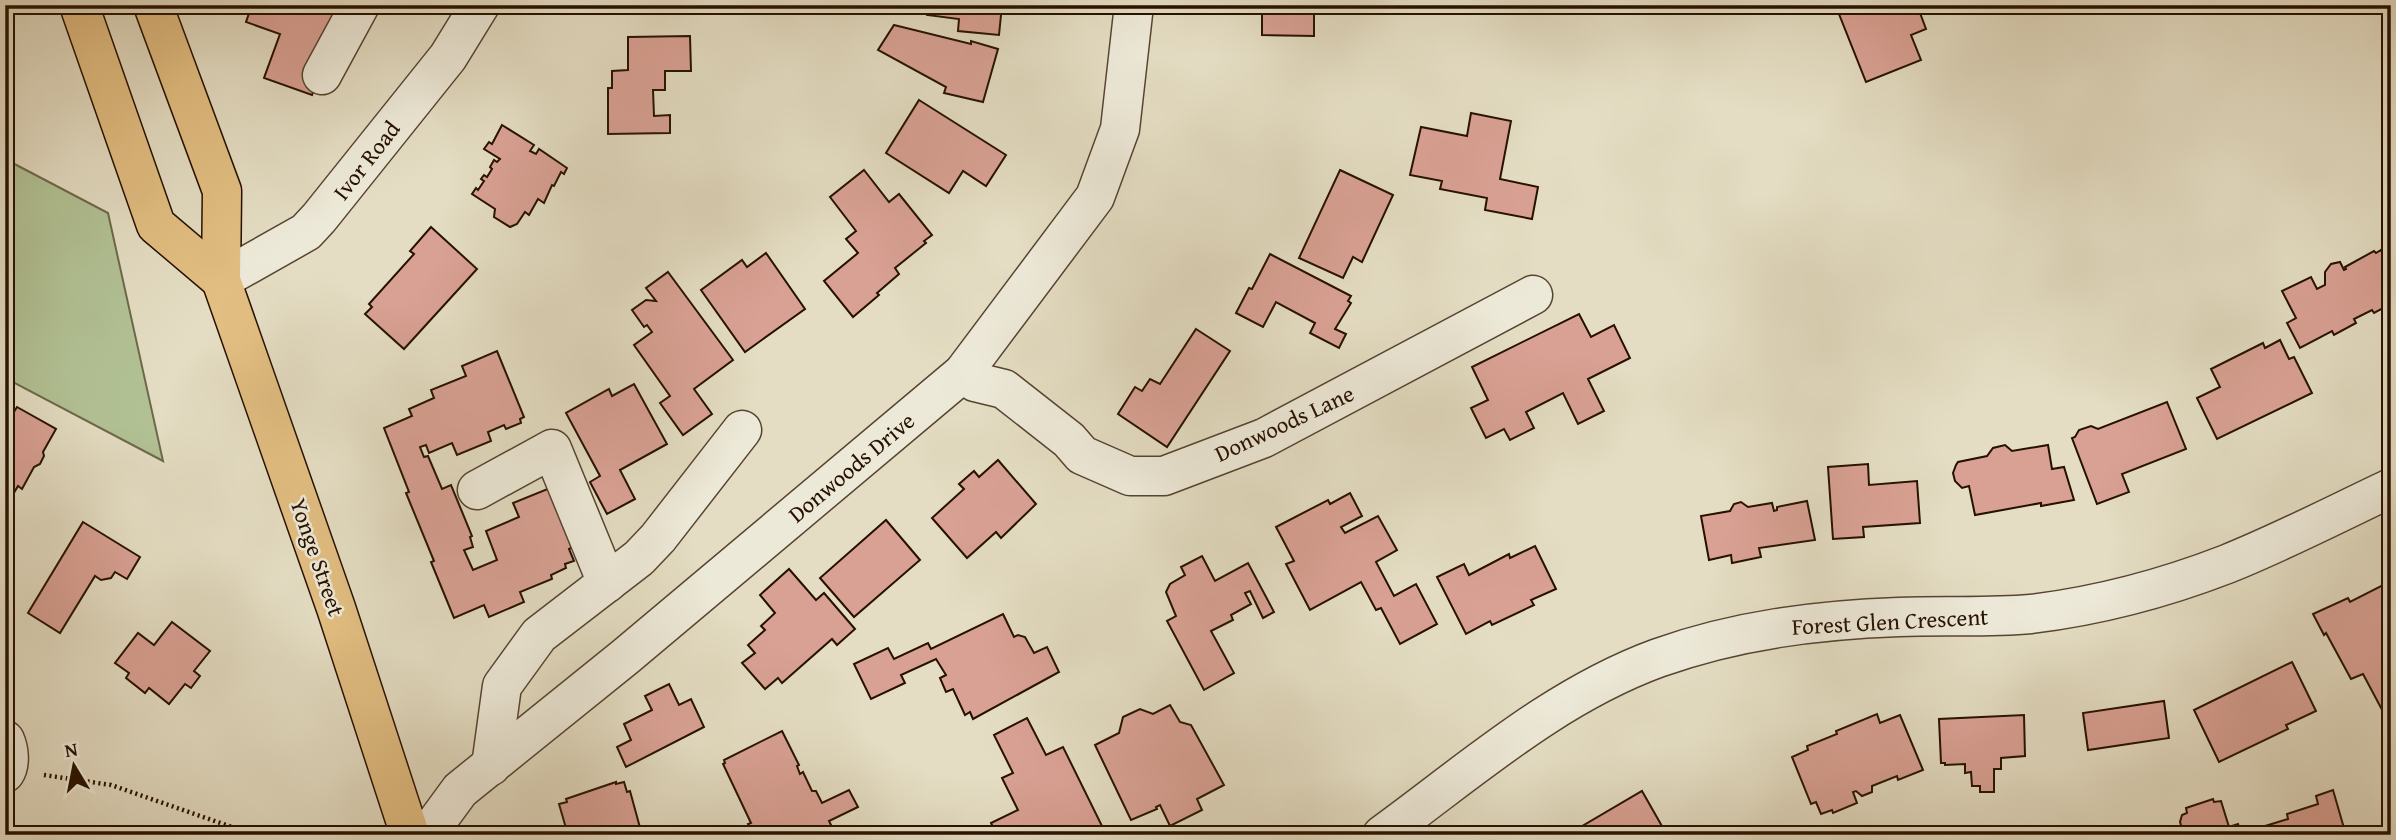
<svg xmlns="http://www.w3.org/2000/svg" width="2396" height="840" viewBox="0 0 2396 840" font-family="'Gentium Book Plus',serif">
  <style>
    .green { fill: #b2c295; stroke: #6c6a4a; stroke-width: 2 }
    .building { fill: #d9a194; stroke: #261100; stroke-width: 2 }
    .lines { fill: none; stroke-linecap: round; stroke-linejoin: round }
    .street-casing { stroke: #564431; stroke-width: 41 }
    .primary-casing { stroke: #261100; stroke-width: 41 }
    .path { stroke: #261100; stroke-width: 4.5; stroke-dasharray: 2 3.5; stroke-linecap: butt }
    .street { stroke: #ede9d8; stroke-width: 38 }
    .primary { stroke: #e2be82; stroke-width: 38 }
    .labels { text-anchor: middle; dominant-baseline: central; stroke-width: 5; stroke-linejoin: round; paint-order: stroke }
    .street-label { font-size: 23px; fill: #261100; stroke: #ede9d8 }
  </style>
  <rect width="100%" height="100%" fill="#e4ddc3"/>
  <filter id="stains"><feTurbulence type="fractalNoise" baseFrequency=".00286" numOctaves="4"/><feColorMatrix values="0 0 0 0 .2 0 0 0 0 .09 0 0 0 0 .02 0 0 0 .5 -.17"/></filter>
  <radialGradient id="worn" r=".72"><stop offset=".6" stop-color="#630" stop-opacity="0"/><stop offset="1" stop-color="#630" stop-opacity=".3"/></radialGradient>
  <polygon class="green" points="5,159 108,213 163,461 5,378"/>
  <g class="building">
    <polygon points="252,5 344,6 312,95 264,78 280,34 246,22"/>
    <polygon points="928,5 1002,5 999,35 958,31 959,19 927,15"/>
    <polygon points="1262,5 1314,5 1314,36 1262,35"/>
    <polygon points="1846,5 1917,5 1926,29 1911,35 1921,60 1866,82 1837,9"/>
    <polygon points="894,25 971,44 971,41 998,49 983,102 944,93 946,87 878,50"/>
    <polygon points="690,36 691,71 665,71 665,90 653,90 654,116 670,115 670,133 608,134 608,88 612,88 612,71 628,70 628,37"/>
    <polygon points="919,100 1006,155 986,186 963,171 949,193 886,153"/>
    <polygon points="1471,113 1511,121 1500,179 1538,187 1532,219 1485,210 1487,198 1440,189 1442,181 1410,175 1421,127 1467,136"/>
    <polygon points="502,125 534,145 530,151 536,154 539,149 567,168 564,174 561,172 554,186 552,185 544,203 538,199 529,215 525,212 517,224 510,227 494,217 495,209 472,194 476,188 478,190 484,181 481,179 484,175 487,177 492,169 490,167 494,160 497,162 500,159 484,149 489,142 492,144"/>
    <polygon points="864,170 889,202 899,194 932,235 924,241 926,243 895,268 899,274 877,293 879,295 853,317 824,281 858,253 846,239 856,231 830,197"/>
    <polygon points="1340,170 1393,195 1362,262 1353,257 1343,278 1299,258"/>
    <polygon points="431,227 477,269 404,349 365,314 372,307 369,304 414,254 410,251"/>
    <polygon points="2381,250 2391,269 2391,304 2374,313 2372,310 2354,319 2356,323 2334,335 2332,331 2300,348 2287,323 2296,318 2282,291 2311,277 2317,289 2325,285 2325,272 2331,264 2340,262 2344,270 2346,269 2345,267 2374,251 2376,253"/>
    <polygon points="766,253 805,309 745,352 701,290 742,260 747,267"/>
    <polygon points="1270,254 1351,296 1348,301 1351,303 1335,329 1346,334 1339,348 1310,333 1315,323 1276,302 1263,327 1236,313 1249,288 1252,289"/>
    <polygon points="668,272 733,360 694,389 712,414 683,435 660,403 670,396 634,345 652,332 647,325 644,327 632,310 646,300 656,301 646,288"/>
    <polygon points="1579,314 1591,337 1614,325 1630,358 1588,379 1604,411 1578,424 1563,393 1526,412 1534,428 1510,440 1504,429 1486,438 1471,408 1488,400 1472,367"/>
    <polygon points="1196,329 1230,351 1167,447 1118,414 1135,387 1142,391 1150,379 1160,384"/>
    <polygon points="2280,340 2289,359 2294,357 2312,393 2217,439 2197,398 2220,387 2211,369 2263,343 2265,348"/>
    <polygon points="497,351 524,417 520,419 521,423 506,429 504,425 488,432 491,441 457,455 452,443 429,453 426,445 420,447 424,457 428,456 442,489 451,485 472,536 470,537 473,547 464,550 473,570 497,560 486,531 519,517 513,503 550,488 575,546 569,549 574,561 565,564 566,568 551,575 552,579 520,592 524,602 489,617 484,605 454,618 431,562 434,561 406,493 409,492 384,428 412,416 409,409 434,398 431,390 466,376 462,366"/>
    <polygon points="634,384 667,444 620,470 635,499 607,514 590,482 600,476 566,413 609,389 612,396"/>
    <polygon points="2167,402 2186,449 2122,474 2129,492 2097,504 2072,438 2075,437 2079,430 2091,426 2098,429"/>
    <polygon points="17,407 56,429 43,452 44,456 40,464 34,467 22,489 18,486 5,508 5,426"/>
    <polygon points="2005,445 2012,451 2048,445 2052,469 2064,467 2074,500 2041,506 2041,503 1975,515 1969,486 1962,488 1955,481 1953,473 1956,465 1958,462 1987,456 1993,448"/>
    <polygon points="998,460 1036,504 1001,538 996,532 967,558 932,518 964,489 959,484 974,471 979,477"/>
    <polygon points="1868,464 1869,485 1917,481 1920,523 1863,527 1864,537 1833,539 1828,467"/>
    <polygon points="1350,493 1362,516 1341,527 1345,533 1378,516 1397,550 1376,562 1394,596 1416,584 1437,624 1400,644 1381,608 1376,610 1361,582 1310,610 1286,564 1294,561 1276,527 1328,500 1330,504"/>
    <polygon points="1807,501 1815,540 1759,548 1761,557 1732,563 1731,555 1709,560 1701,516 1730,511 1734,504 1741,502 1748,507 1772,503 1774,511 1777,510 1777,507"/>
    <polygon points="886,520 920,560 854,617 820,578"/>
    <polygon points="83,522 140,557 127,579 115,572 111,578 101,580 95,576 60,633 28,613"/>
    <polygon points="1535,546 1556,589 1531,600 1534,605 1492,625 1490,621 1466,634 1437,577 1464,564 1469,575 1509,554 1510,558"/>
    <polygon points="1202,556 1215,581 1248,563 1274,612 1263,618 1250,591 1245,593 1251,604 1231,615 1233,620 1211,631 1234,673 1204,690 1167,621 1176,616 1166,592 1170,584 1185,575 1181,567"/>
    <polygon points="789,569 816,600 824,593 855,629 837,645 832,639 782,683 778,678 765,689 742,663 755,653 748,645 765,630 761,626 775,613 760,595"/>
    <polygon points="2387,583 2391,590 2391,720 2388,721 2363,674 2351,679 2326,633 2324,635 2313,614 2348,598 2350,602"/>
    <polygon points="1003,614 1014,637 1018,635 1025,637 1034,653 1047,647 1059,672 973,719 970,712 965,715 953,689 946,692 940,678 946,675 936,659 901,675 905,683 871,699 854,664 888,648 894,659 928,643 931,649"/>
    <polygon points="172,622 210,651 194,671 200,676 191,688 185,684 169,704 149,688 145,693 126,678 129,673 115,663 138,633 154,645"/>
    <polygon points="2292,662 2316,711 2286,725 2288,729 2219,762 2194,710"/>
    <polygon points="669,684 679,705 691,699 704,727 626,767 617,747 631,740 624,724 652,710 645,696"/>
    <polygon points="2164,701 2169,738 2088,750 2083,713"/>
    <polygon points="1170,705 1180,722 1191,725 1224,785 1197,799 1202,810 1170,826 1160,805 1156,807 1157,809 1131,820 1095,745 1119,733 1123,717 1140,709 1153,714"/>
    <polygon points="1877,714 1880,723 1900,715 1923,770 1898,780 1897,776 1872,786 1872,792 1862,796 1856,791 1853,792 1857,803 1833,813 1832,810 1821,814 1816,802 1811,804 1792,757 1808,750 1807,746 1837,734 1836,731"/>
    <polygon points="2024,715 2025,756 2001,758 2001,769 1994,769 1994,792 1980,792 1980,786 1972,786 1971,772 1965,773 1965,764 1945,765 1945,763 1941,763 1939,719"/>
    <polygon points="1027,718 1046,755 1063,747 1102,826 1090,832 1091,835 1029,835 1027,830 1017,835 997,835 991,823 1018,810 1002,778 1013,773 994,735"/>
    <polygon points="782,731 799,765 797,766 800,774 803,772 812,791 816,791 822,803 849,790 858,807 829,821 836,835 754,835 748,824 751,823 723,764 725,763 724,760"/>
    <polygon points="616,782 616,784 624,782 627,792 630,791 642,835 568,835 559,804 567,802 566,799"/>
    <polygon points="2333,790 2346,835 2265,835 2262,827 2288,819 2287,814 2318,804 2316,796"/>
    <polygon points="1642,791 1663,828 1651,835 1567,835"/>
    <polygon points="2213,799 2214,802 2221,801 2229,827 2238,824 2242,835 2184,835 2180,822 2182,815 2187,813 2186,808"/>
  </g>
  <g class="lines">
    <defs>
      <g id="street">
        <polyline points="322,75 360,5"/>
        <polyline points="221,280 306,232 319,218 448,57 480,5"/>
        <polyline points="963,373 975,382 1004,389 1069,440 1082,455 1130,476 1164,476 1264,438 1533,295"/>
        <polyline points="477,490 552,449 607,583"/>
        <path d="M5,740C9,749 11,764 5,773"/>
        <polyline points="491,766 502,686 539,635 639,558 658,538 742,430"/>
        <polyline points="427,835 460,790 625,657 963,373 1095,197 1120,129 1134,5"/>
        <path d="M1382,835C1470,771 1554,696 1658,658C1736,630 1817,620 1899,617C1943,615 1987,618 2031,614C2097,606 2165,588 2227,564C2282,542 2336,514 2391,488"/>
      </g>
      <g id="primary">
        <polyline points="79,5 156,225 221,280"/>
        <polyline points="153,5 222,191 221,280 336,608 410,835"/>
      </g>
    </defs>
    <use href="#street" class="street-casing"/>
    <use href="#primary" class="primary-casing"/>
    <polyline class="path" points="44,775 111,785 255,835"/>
    <use href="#street" class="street"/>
    <use href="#primary" class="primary"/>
  </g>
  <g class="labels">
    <g class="street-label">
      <text transform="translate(366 160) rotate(-52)">Ivor Road</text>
      <text transform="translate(1284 423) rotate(-25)">Donwoods Lane</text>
      <text transform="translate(851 467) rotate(-40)">Donwoods Drive</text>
      <text transform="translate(318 557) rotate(71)">Yonge Street</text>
      <text transform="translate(1890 621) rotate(-3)">Forest Glen Crescent</text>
    </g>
  </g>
  <rect width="2396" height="840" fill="none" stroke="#e4ddc3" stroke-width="28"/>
  <rect x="7" y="7" width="2382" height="826" fill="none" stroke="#261100" stroke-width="3.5"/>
  <rect x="14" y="14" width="2368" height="812" fill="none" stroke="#261100" stroke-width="2"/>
  <g transform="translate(74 766) rotate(350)" stroke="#ede9d8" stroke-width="5" paint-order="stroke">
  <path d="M0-5L12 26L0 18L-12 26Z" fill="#261100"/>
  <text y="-10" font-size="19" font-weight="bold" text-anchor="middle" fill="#261100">N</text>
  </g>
  <rect width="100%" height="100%" filter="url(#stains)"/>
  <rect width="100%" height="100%" fill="url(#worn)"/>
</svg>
